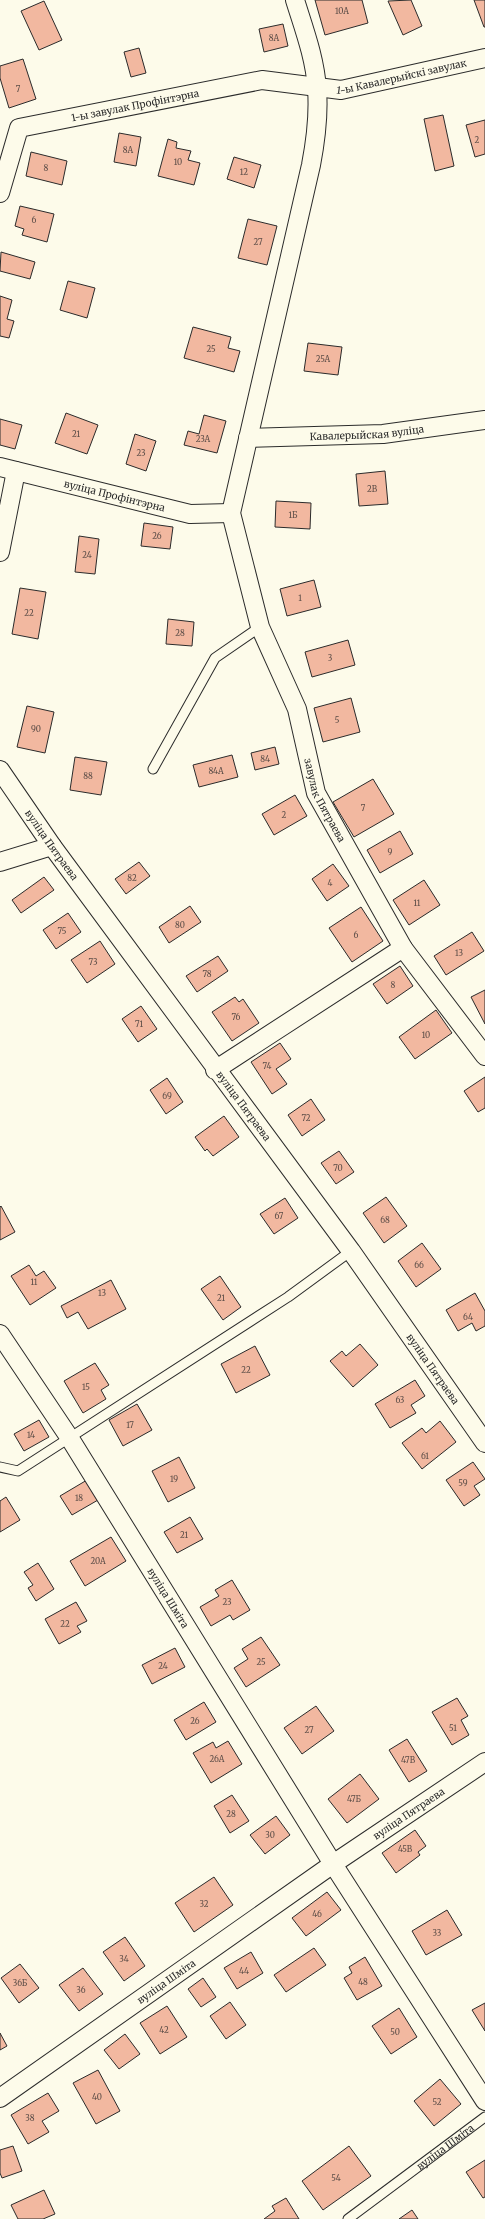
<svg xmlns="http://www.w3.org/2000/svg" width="485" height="2219" viewBox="0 0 485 2219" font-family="Merriweather,serif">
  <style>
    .building { fill: #f2b8a0; stroke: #2b2b2b }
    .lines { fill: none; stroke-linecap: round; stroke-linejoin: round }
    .lane-casing { stroke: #2b2b2b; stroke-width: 11 }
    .street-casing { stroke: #2b2b2b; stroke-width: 20 }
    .lane { stroke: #fdfbea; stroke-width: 9 }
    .street { stroke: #fdfbea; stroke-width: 18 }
    .labels { text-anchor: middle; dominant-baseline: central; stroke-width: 3; stroke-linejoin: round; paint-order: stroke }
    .number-label { font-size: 8px; fill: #5d4e48 }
    .street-label { font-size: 10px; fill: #2b2b2b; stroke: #fdfbea }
  </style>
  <rect width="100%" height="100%" fill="#fdfbea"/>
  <g class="building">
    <polygon points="315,0 362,0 368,23 325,35"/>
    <polygon points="411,0 422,26 403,35 388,1"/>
    <polygon points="474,0 485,0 485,27 484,27"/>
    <polygon points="44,1 62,40 39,50 21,11"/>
    <polygon points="283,24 288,46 264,52 259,29"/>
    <polygon points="139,48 146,73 131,77 124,52"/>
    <polygon points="23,59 36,99 9,108 0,78 0,66"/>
    <polygon points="443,115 454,166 435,171 424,119"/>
    <polygon points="485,120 485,154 475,157 466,125"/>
    <polygon points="119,133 141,137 136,166 114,162"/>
    <polygon points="168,139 177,142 176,148 191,151 188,160 200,163 194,185 158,176"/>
    <polygon points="31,152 67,161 62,185 26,176"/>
    <polygon points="234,157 261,165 254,188 227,179"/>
    <polygon points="20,206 54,214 47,242 22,235 24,229 15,226"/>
    <polygon points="248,219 277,226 267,265 238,258"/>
    <polygon points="1,252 35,262 30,279 0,271"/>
    <polygon points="68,281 95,288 87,318 60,310"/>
    <polygon points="0,296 12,300 7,319 14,321 9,338 0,336"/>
    <polygon points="193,327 231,337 228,348 240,351 234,372 184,358"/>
    <polygon points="308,343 342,347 338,375 304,371"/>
    <polygon points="66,413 98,425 87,454 55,443"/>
    <polygon points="204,415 226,421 217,453 184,445 188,431 199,434"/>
    <polygon points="0,419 22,425 15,449 0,445"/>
    <polygon points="135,434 156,441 146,471 126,464"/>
    <polygon points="385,471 388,504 359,506 356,474"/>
    <polygon points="276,501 311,503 310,529 275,527"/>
    <polygon points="144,523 173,527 170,549 141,546"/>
    <polygon points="79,536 99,539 95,574 75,572"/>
    <polygon points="314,580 321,607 287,616 280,589"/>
    <polygon points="20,588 46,592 38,639 12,634"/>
    <polygon points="168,619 194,622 192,646 166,644"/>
    <polygon points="348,640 355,665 312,677 305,652"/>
    <polygon points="351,698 360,732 323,742 314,708"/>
    <polygon points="27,706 54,712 45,753 17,747"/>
    <polygon points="275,747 279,764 255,770 251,753"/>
    <polygon points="232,755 238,777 199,787 193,765"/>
    <polygon points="75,757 107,762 101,795 70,790"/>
    <polygon points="373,779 394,814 354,837 333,802"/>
    <polygon points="295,795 307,816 274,835 262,814"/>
    <polygon points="400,831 413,854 380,873 367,850"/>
    <polygon points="139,862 150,876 126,894 115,879"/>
    <polygon points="333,864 349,886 327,901 312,879"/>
    <polygon points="44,877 54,890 21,913 12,900"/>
    <polygon points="424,880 440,905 409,925 393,900"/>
    <polygon points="190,906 201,922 169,943 159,927"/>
    <polygon points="361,907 383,941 352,962 329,928"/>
    <polygon points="68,913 81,932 56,949 43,930"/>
    <polygon points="472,932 484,951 446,975 434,956"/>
    <polygon points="100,941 115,964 87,983 71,960"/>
    <polygon points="218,956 228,971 197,992 186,976"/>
    <polygon points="400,966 413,986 387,1004 373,984"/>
    <polygon points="485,990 485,1024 471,997"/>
    <polygon points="235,997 239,1002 243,999 259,1023 232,1041 212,1012"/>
    <polygon points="141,1006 157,1029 138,1042 122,1019"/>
    <polygon points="436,1010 452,1033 415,1059 399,1037"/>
    <polygon points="280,1043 291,1059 276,1069 287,1084 272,1094 251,1062"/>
    <polygon points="485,1077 485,1108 478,1112 464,1091"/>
    <polygon points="167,1078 183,1102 166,1114 150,1090"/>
    <polygon points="311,1099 325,1120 302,1136 288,1115"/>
    <polygon points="224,1116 239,1137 213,1156 207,1149 205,1151 195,1137"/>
    <polygon points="339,1151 354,1172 336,1184 321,1163"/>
    <polygon points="386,1197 407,1226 384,1243 363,1213"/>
    <polygon points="285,1198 298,1218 274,1234 260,1214"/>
    <polygon points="1,1206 15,1232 0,1240 0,1207"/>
    <polygon points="422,1243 441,1269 416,1287 398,1261"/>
    <polygon points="29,1265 36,1276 44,1271 56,1288 30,1305 11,1276"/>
    <polygon points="220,1276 241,1307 223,1320 201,1289"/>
    <polygon points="111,1280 126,1309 88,1329 78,1312 67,1318 61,1306"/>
    <polygon points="475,1293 485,1311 485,1326 476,1331 472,1323 458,1331 446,1310"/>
    <polygon points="360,1344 378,1365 353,1387 330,1361 342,1351 346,1356"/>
    <polygon points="255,1346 270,1375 236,1393 221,1364"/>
    <polygon points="95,1363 109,1385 101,1390 106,1399 83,1413 64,1381"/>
    <polygon points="415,1380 425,1396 411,1405 416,1413 390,1428 375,1404"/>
    <polygon points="137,1404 152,1430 123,1446 109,1420"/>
    <polygon points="39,1420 49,1437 24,1451 14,1434"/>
    <polygon points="440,1421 456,1442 422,1469 402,1443 422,1428 426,1433"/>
    <polygon points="179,1457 195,1488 168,1502 152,1471"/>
    <polygon points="473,1462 485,1479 474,1486 480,1495 464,1506 446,1480"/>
    <polygon points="87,1480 98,1500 72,1515 60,1496"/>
    <polygon points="6,1497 20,1520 0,1532 0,1501"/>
    <polygon points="190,1517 203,1539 177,1553 164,1532"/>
    <polygon points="111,1537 126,1561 85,1586 70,1561"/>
    <polygon points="38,1563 54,1589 36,1601 28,1588 33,1585 24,1572"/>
    <polygon points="232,1580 250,1610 233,1620 230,1615 211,1626 200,1607 219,1596 215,1590"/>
    <polygon points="76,1602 87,1621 77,1626 81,1632 59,1644 45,1619"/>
    <polygon points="261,1637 280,1665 246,1687 234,1668 248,1659 242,1649"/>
    <polygon points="175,1648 185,1667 152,1684 142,1665"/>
    <polygon points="457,1698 468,1716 461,1720 469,1735 452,1745 432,1712"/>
    <polygon points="204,1702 216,1722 186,1740 174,1720"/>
    <polygon points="316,1706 334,1731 302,1754 284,1728"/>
    <polygon points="407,1739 427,1771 409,1782 389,1750"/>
    <polygon points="228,1741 242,1764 211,1783 193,1753 213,1742 216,1748"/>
    <polygon points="360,1774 379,1799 347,1823 328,1799"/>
    <polygon points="232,1795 249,1821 230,1833 214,1806"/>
    <polygon points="276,1816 290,1835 265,1854 250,1835"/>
    <polygon points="415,1830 426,1846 418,1852 420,1855 396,1873 382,1853"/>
    <polygon points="214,1877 233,1905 194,1932 175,1903"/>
    <polygon points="327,1892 341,1910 306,1936 292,1918"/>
    <polygon points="447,1910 462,1935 426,1955 412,1931"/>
    <polygon points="125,1937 145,1966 124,1981 103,1952"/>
    <polygon points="314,1948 326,1965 286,1992 274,1975"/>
    <polygon points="251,1952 263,1973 237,1989 224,1968"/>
    <polygon points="365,1957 382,1986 357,2000 344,1978 352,1973 349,1967"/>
    <polygon points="20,1964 39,1988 19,2003 1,1978"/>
    <polygon points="83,1968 103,1994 79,2011 59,1985"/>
    <polygon points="203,1978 216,1997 201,2007 188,1989"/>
    <polygon points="230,2002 246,2025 226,2039 210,2016"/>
    <polygon points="485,2003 485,2031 472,2010"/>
    <polygon points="167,2006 187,2037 160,2054 140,2023"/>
    <polygon points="399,2008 417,2037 391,2054 372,2026"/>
    <polygon points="0,2033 7,2046 0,2050"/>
    <polygon points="125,2034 140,2054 119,2069 104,2050"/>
    <polygon points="98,2070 120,2111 96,2124 73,2083"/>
    <polygon points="440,2079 461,2104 434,2126 414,2101"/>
    <polygon points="48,2093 59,2111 42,2121 49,2132 28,2144 11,2115"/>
    <polygon points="13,2146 22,2171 2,2178 0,2173 0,2150"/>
    <polygon points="349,2146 371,2176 323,2210 302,2181"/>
    <polygon points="485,2160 485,2197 483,2198 466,2172"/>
    <polygon points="44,2190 55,2214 43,2219 18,2219 11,2205"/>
    <polygon points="286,2198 299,2219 264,2219 275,2211 272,2206"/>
    <polygon points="412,2210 418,2219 399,2219"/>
  </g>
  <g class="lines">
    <defs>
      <g id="lane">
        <polyline points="153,769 215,658 260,627"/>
        <polyline points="0,1467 18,1471 288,1297 351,1251"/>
        <path id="s1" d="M348,2219L485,2117"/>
      </g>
      <g id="street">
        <path id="s2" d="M295,0C304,29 315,58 317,89C319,115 316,139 311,165L231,513L260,627L297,709L316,793L403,948L485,1056"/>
        <path id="s3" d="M0,193L19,128L262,80L341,90L485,58"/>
        <path id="s4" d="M248,438L383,434L485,420"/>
        <path id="s5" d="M0,467L190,514L231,513"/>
        <polyline points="0,552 16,471"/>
        <path id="s6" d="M0,770L52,846L351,1251L485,1443"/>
        <polyline points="0,862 52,846"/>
        <polyline points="215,1070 403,948"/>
        <path id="s7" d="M0,1334L69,1437L333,1864L485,2101"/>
        <path id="s8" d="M0,2098L333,1864L485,1762"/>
      </g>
    </defs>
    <use href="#lane" class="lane-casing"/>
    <use href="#street" class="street-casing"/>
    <use href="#lane" class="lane"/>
    <use href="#street" class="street"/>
  </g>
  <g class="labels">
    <g class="number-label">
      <text x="342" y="11">10А</text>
      <text x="274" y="38">8А</text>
      <text x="18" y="89">7</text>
      <text x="477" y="140">2</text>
      <text x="128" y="150">8А</text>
      <text x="178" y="162">10</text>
      <text x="46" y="168">8</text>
      <text x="244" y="172">12</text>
      <text x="34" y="220">6</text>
      <text x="258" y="242">27</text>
      <text x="211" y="349">25</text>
      <text x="323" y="359">25А</text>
      <text x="76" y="434">21</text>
      <text x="203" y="439">23А</text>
      <text x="141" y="453">23</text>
      <text x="372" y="489">2В</text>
      <text x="293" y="515">1Б</text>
      <text x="157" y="536">26</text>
      <text x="87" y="555">24</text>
      <text x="300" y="598">1</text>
      <text x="29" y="613">22</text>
      <text x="180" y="633">28</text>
      <text x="330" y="658">3</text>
      <text x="337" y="720">5</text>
      <text x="36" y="729">90</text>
      <text x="265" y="759">84</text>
      <text x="216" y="771">84А</text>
      <text x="88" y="776">88</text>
      <text x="363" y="808">7</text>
      <text x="284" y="815">2</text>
      <text x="390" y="852">9</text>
      <text x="132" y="878">82</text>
      <text x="330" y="883">4</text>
      <text x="417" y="903">11</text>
      <text x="180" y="925">80</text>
      <text x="62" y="931">75</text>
      <text x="356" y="935">6</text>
      <text x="459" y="953">13</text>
      <text x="93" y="962">73</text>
      <text x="207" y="974">78</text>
      <text x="393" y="985">8</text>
      <text x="236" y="1017">76</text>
      <text x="139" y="1024">71</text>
      <text x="426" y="1035">10</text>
      <text x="267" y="1066">74</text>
      <text x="167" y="1096">69</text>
      <text x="306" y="1118">72</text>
      <text x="338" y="1168">70</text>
      <text x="279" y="1216">67</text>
      <text x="385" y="1220">68</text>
      <text x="419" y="1265">66</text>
      <text x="34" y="1282">11</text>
      <text x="102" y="1293">13</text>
      <text x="221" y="1298">21</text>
      <text x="468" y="1317">64</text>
      <text x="246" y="1370">22</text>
      <text x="86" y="1387">15</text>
      <text x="400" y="1400">63</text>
      <text x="130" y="1425">17</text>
      <text x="31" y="1435">14</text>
      <text x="425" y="1456">61</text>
      <text x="174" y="1479">19</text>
      <text x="463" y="1483">59</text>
      <text x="79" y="1498">18</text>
      <text x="184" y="1535">21</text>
      <text x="98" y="1561">20А</text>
      <text x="227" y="1602">23</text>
      <text x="65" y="1624">22</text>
      <text x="261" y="1662">25</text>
      <text x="163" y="1666">24</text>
      <text x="195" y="1721">26</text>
      <text x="453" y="1728">51</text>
      <text x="309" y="1730">27</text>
      <text x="217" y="1759">26А</text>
      <text x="408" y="1760">47В</text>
      <text x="354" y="1799">47Б</text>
      <text x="231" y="1814">28</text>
      <text x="270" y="1835">30</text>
      <text x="405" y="1849">45В</text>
      <text x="204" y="1904">32</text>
      <text x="317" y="1914">46</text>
      <text x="437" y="1933">33</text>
      <text x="124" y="1959">34</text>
      <text x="244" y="1971">44</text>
      <text x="363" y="1982">48</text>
      <text x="20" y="1983">36Б</text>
      <text x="81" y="1990">36</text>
      <text x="164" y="2030">42</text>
      <text x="395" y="2032">50</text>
      <text x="97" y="2097">40</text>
      <text x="437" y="2102">52</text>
      <text x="30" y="2118">38</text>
      <text x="336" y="2178">54</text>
    </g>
    <g class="street-label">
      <text stroke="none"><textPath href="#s3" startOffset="457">1-ы Кавалерыйскі завулак</textPath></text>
      <text stroke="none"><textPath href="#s3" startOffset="186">1-ы завулак Профінтэрна</textPath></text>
      <text stroke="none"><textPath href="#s4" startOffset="119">Кавалерыйская вуліца</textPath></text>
      <text stroke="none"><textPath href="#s5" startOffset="118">вуліца Профінтэрна</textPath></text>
      <text stroke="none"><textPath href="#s2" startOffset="829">завулак Пятраева</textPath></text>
      <text stroke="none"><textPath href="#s6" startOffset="91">вуліца Пятраева</textPath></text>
      <text stroke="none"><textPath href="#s6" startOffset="415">вуліца Пятраева</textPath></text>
      <text stroke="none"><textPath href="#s6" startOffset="739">вуліца Пятраева</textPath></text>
      <text stroke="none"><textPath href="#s7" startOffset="313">вуліца Шміта</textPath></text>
      <text stroke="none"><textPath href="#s8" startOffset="498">вуліца Пятраева</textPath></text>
      <text stroke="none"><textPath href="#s8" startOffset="203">вуліца Шміта</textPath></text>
      <text stroke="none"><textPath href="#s1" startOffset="121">вуліца Шміта</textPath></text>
    </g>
  </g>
</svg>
